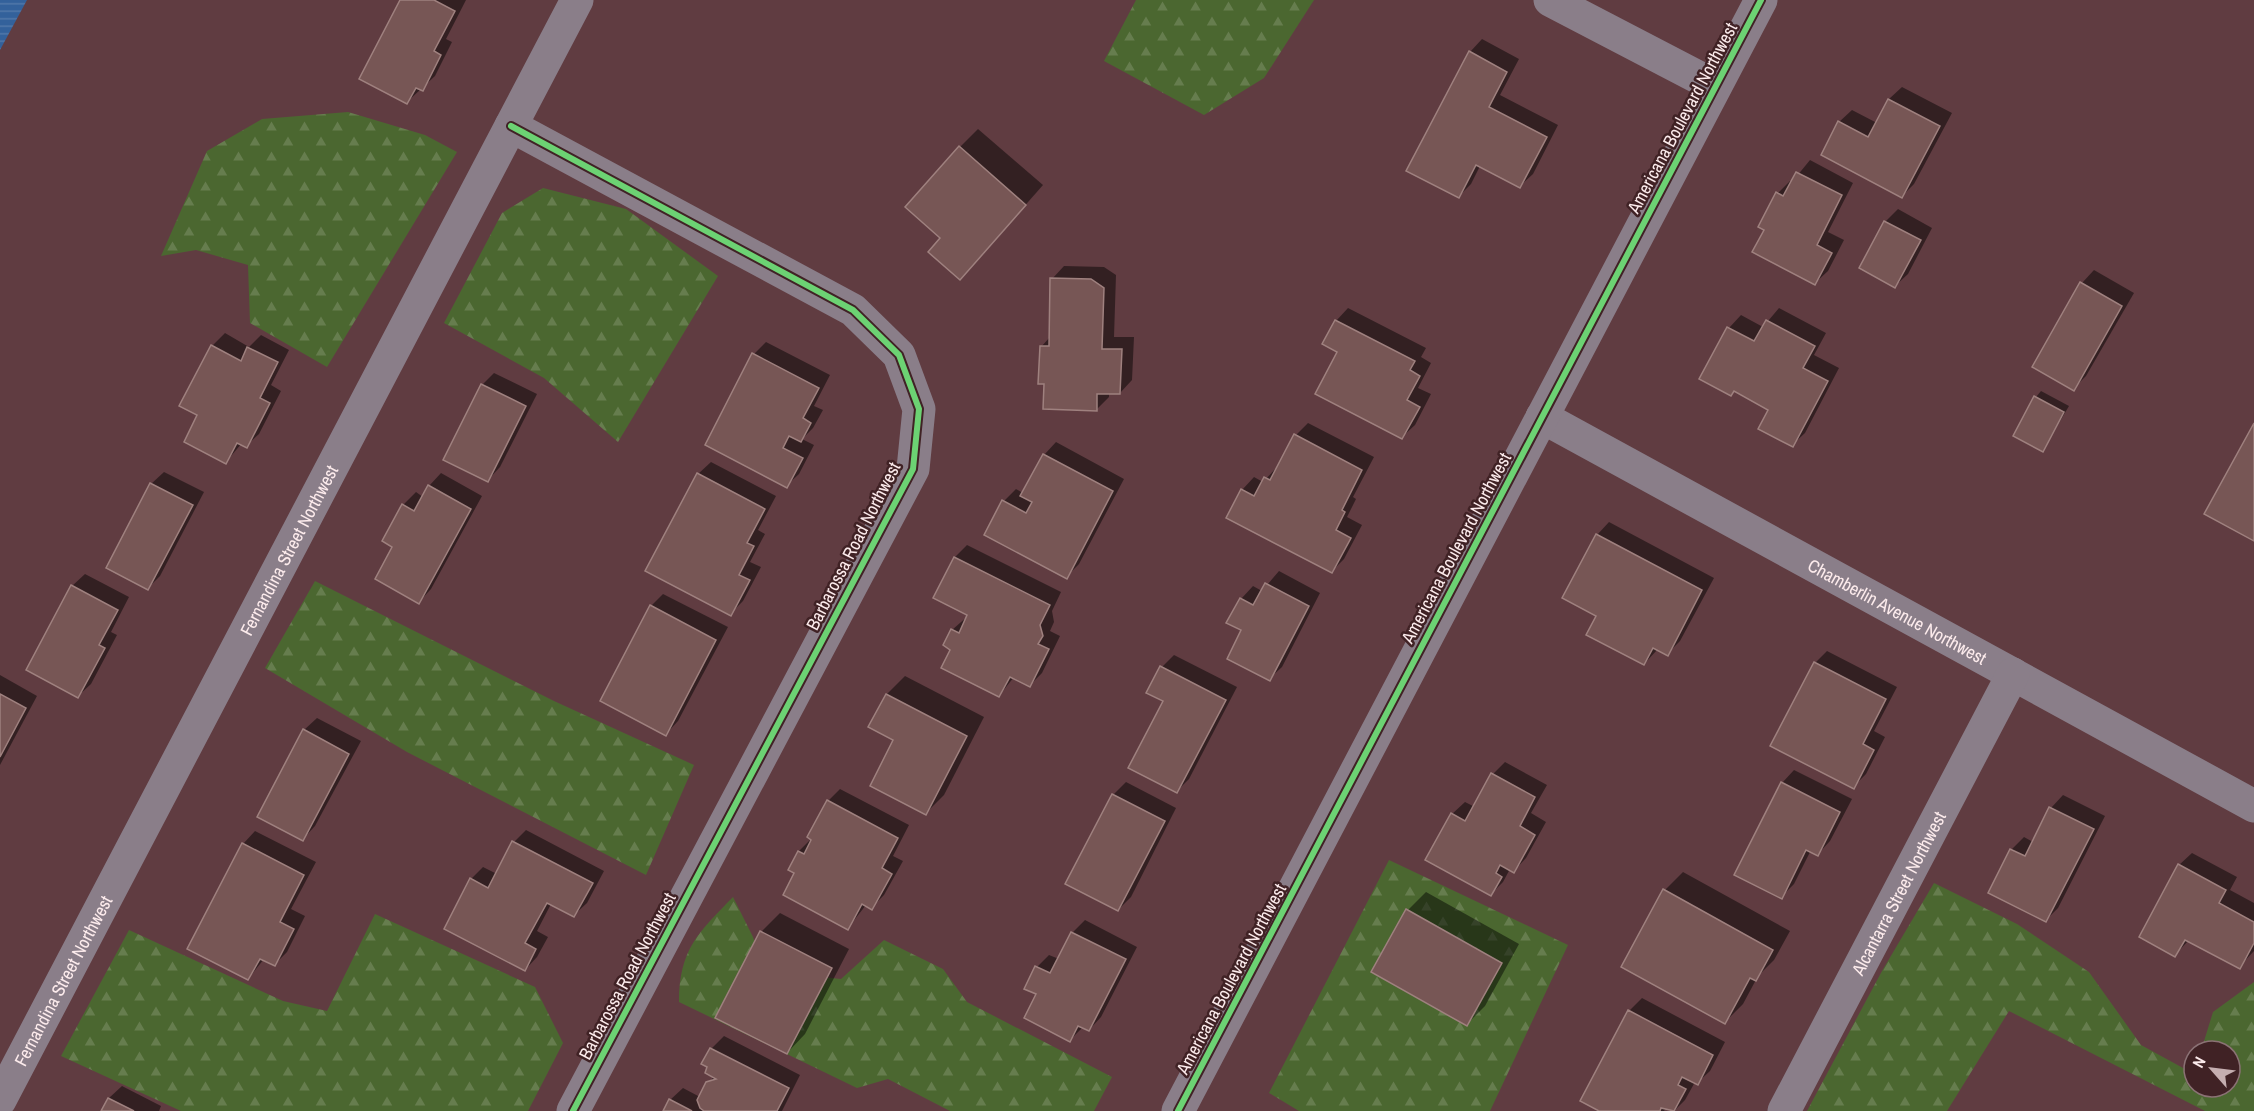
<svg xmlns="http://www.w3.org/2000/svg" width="2254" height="1111" viewBox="0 0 2254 1111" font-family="'Archivo Narrow',sans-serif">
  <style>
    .forest { fill: url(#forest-firs) }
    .water { fill: url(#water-rules) }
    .shadow { fill: #0007 }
    .building { fill: #775655; stroke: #9f817f; stroke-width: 1.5 }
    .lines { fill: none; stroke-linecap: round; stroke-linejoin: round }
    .minor { stroke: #8a7e89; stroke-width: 33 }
    .tertiary { stroke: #8a7e89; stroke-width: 33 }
    .cycleway-casing { stroke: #402225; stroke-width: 10 }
    .cycleway { stroke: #6cd273; stroke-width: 6 }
    .labels { text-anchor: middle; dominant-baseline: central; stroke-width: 5; stroke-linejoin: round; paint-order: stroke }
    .street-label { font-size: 18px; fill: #fcebec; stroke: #402225 }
  </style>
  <defs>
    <pattern id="forest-firs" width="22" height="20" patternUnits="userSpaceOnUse" patternTransform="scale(1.5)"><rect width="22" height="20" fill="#4b6730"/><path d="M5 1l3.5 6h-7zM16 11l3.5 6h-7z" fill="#667d4e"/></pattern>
    <pattern id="water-rules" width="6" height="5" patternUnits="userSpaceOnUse" patternTransform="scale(1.5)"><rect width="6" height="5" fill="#33619b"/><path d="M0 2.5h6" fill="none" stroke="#5178a9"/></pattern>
  </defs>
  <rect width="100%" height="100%" fill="#603c41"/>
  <g class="forest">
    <polygon points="1136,0 1314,0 1264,78 1204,115 1104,61"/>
    <polygon points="348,112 425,135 457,152 327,367 250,323 248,265 196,250 161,256 207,151 262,119"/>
    <polygon points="543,188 626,209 718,276 618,442 544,378 444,323 502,213"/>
    <polygon points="315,581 554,701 694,765 646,875 407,752 265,668"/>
    <polygon points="1389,860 1568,945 1490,1111 1299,1111 1269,1093"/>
    <polygon points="1934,883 2017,924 2089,972 2141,1045 2194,1074 2194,1087 2230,1087 2230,1051 2201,1051 2213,1012 2254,982 2254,1111 2205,1111 2009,1011 1947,1111 1807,1111 1882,971"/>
    <path d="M733,897L753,937L764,971L841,979L884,940L943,969L967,1002L1112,1077L1094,1111H950L888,1079L857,1088L679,1002C679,949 699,932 733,897Z"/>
    <polygon points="375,914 535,987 563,1043 528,1111 181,1111 61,1056 129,930 283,1001 327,1011"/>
  </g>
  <polygon class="water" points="0,0 27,0 0,50"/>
  <g class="shadow">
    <polygon points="401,0 466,0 446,39 452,42 435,76 407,102"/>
    <polygon points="1482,39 1519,59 1500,95 1558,125 1533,174 1520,186 1480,166 1471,184 1459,196 1470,52"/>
    <polygon points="1902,87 1952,113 1914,184 1902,196 1839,122 1852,110 1877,123 1889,99"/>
    <polygon points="978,129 1043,185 978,259 943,238 960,147"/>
    <polygon points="1810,160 1853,183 1828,232 1844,240 1828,271 1815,283 1766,230 1778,193 1790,181 1792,182"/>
    <polygon points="1898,209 1932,228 1908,274 1895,286 1885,222"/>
    <polygon points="1064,266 1104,267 1116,275 1114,337 1134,337 1132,380 1120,393 1109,393 1109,397 1096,410 1045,383 1041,347 1050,337 1052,279"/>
    <polygon points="2094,270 2134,293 2086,376 2073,389 2034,366 2082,283"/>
    <polygon points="1348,308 1426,348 1421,357 1431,363 1418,388 1431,394 1415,425 1402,437 1339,352 1336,321"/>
    <polygon points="1779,308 1826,333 1814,355 1839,368 1805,433 1792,445 1770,409 1735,390 1731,394 1702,379 1729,328 1741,315 1763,327"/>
    <polygon points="225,333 249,347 261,335 289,350 271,385 281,391 259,434 246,446 242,443 226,462 199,415 212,346"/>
    <polygon points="766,342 830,375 814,406 823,410 813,428 802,439 814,445 799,474 786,486 754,354"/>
    <polygon points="494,373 537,394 500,467 488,480 482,385"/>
    <polygon points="2041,391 2069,406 2043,450 2036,397"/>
    <polygon points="1308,423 1374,457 1353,497 1356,499 1347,517 1362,525 1344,559 1331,572 1242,490 1254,477 1263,482 1278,466 1296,435"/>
    <polygon points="1056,442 1124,479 1079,564 1066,577 1004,501 1016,489 1023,493 1044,455"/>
    <polygon points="711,462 776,496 758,530 765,534 750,562 761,567 743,601 730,614 698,474"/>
    <polygon points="164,472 204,492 160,576 148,588 151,484"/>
    <polygon points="441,473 482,496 431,589 419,602 395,547 384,541 403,505 416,492 423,497 429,486"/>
    <polygon points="1609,522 1714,578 1680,641 1667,654 1658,649 1644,664 1598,616 1597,535"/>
    <polygon points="967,545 1061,592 1052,611 1054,622 1050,631 1060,636 1042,673 1030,685 1014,677 999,696 952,649 945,645 952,630 969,615 955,557"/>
    <polygon points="1279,571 1320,593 1282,667 1269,679 1243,630 1241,599 1253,586 1262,591"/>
    <polygon points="85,574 129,597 111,632 117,635 91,684 78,696 72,586"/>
    <polygon points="663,594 728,627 678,721 666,734 651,606"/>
    <polygon points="1827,651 1897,687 1874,731 1885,737 1866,774 1853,787 1815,663"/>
    <polygon points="1174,655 1237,687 1189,779 1177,791 1162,667"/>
    <polygon points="0,675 37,696 0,765"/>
    <polygon points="905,676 984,717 944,795 926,813 887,694"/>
    <polygon points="317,718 361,741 315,826 303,839 304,730"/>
    <polygon points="1505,762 1547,785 1531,813 1546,822 1526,858 1514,871 1510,869 1503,882 1491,894 1452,814 1465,802 1475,807 1493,774"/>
    <polygon points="1794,770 1852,799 1830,841 1818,854 1811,850 1794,884 1781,897 1782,783"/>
    <polygon points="1126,782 1176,808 1131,897 1118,910 1067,883 1114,794"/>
    <polygon points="840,789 909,825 893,856 903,861 884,895 871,908 866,905 848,928 796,873 790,869 799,851 812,838 828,801"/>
    <polygon points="2063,795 2105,816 2058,908 2046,920 2011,850 2024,837 2033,842 2051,808"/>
    <polygon points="526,830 604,871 587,903 574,915 551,904 537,931 548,937 537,957 525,970 471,879 483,867 497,874 514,842"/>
    <polygon points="255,831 316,862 291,909 305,916 287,952 275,964 264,959 248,979 243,844"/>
    <polygon points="2192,853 2237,877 2230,890 2254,903 2254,951 2239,967 2189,940 2175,955 2179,865"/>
    <polygon points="1683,872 1790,931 1774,960 1758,976 1743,1004 1725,1022 1665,890"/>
    <polygon points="1426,892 1519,944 1485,1006 1467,1024 1408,910"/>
    <polygon points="780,913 849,949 805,1034 787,1053 717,1017 761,932"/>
    <polygon points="1085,920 1137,947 1101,1017 1089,1030 1083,1027 1070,1040 1037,967 1049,955 1059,959 1072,933"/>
    <polygon points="1642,998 1725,1042 1710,1071 1697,1083 1695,1082 1685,1100 1674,1111 1666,1108 1664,1111 1603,1111 1629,1011"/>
    <polygon points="724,1036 800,1075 782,1111 665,1111 670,1100 683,1088 700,1097 714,1076 711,1049"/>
    <polygon points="122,1086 161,1106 159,1111 103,1111 109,1098"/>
  </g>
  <g class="building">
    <polygon points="400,0 434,0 455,11 434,51 441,55 423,91 416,88 407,104 359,79"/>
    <polygon points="1469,51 1507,72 1489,107 1547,137 1520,188 1476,165 1459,198 1406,171"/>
    <polygon points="1888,99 1940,126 1902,198 1821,155 1838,121 1868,137"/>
    <polygon points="959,146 1026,205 960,280 928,252 940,238 905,207"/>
    <polygon points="1796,172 1842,195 1817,245 1832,253 1815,285 1752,252 1764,230 1758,227 1776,192 1783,196"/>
    <polygon points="1884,221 1921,240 1895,288 1859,268"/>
    <polygon points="1050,278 1091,279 1104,288 1102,349 1122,349 1120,394 1097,394 1097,411 1043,409 1044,384 1038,384 1040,346 1049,346"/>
    <polygon points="2080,282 2122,306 2074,391 2032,367"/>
    <polygon points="1335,320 1415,361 1410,370 1420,376 1407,400 1420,407 1402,439 1315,394 1337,352 1322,344"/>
    <polygon points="1766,320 1815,346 1803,368 1828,381 1793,447 1758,429 1768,410 1734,391 1731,396 1699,379 1727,327 1754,341"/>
    <polygon points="211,345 241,361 247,347 278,362 260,398 270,403 247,448 237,443 226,464 184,442 197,415 179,406"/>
    <polygon points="752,353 819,388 803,418 811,423 801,442 789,436 783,448 803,458 787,488 705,445"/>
    <polygon points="481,384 526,406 488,482 443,460"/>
    <polygon points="2034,396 2064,412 2043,452 2013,436"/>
    <polygon points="2254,423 2254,541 2204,514"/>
    <polygon points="1294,434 1362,470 1342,510 1345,512 1336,530 1351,538 1332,573 1226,518 1241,489 1254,496 1264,477 1270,480"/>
    <polygon points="1043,454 1113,491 1067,579 984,535 1002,500 1026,513 1032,502 1020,496"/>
    <polygon points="697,473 765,509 747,543 754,546 739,575 750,580 731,616 645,571"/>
    <polygon points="150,483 193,505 148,590 106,568"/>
    <polygon points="428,485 471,509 419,604 375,579 392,547 382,541 402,504 414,511"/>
    <polygon points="1596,534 1702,590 1668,656 1653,648 1644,665 1586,635 1596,616 1562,598"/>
    <polygon points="954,557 1050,605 1040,625 1043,636 1038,644 1049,649 1030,687 1010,677 999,697 941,668 950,650 943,645 951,629 959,633 967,615 933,598"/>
    <polygon points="1265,583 1309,606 1270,681 1227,659 1241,630 1226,623 1240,598 1253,605"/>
    <polygon points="71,585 118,610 99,645 105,648 78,698 26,670"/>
    <polygon points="650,605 716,640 666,736 600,701"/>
    <polygon points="1814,662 1886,699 1863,744 1874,750 1854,789 1770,746"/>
    <polygon points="1160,666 1226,700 1177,793 1128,768 1163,701 1146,693"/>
    <polygon points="0,694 26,708 0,757"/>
    <polygon points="886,694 967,736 926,815 870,786 893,740 868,727"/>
    <polygon points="303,729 349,754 303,841 257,817"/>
    <polygon points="1491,773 1535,797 1520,826 1535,835 1514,873 1500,865 1496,873 1502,877 1491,896 1425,860 1451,813 1465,821"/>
    <polygon points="1781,782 1840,812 1818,856 1806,850 1782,899 1734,875"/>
    <polygon points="1112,794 1165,821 1118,911 1065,884"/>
    <polygon points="827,800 898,838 882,868 892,874 872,910 862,904 848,930 783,895 794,873 788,870 798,851 804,854 811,840 807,837"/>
    <polygon points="2049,807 2094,829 2046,922 1988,893 2010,849 2025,856"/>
    <polygon points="512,841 593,883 574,917 547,903 525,943 536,949 525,971 444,929 470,878 488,888"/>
    <polygon points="242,843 304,875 280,922 294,929 275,966 260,959 248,980 187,949"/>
    <polygon points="2178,864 2226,890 2219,903 2254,922 2254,943 2240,969 2185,940 2175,957 2139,937"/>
    <polygon points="1663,889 1773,950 1756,981 1750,978 1725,1024 1621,967"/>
    <polygon points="1406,909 1502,963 1467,1026 1371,972"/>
    <polygon points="760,931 832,968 787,1054 715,1018"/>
    <polygon points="1071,932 1126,959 1089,1031 1078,1026 1070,1042 1024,1018 1036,994 1024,989 1035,966 1050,973"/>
    <polygon points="1628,1010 1713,1055 1698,1085 1682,1077 1678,1085 1686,1089 1674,1111 1661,1108 1660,1111 1599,1111 1580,1101"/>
    <polygon points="710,1048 789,1088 777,1111 704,1111 700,1108 697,1100 706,1082 716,1079 705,1073 707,1067 701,1064"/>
    <polygon points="108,1098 134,1111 101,1111"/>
    <polygon points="669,1099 692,1111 663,1111"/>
  </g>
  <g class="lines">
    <g class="minor">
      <polyline points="1550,0 1715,86"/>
      <polyline points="511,126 853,310 899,355 919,409 913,469 573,1111"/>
      <path id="s1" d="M1542,417L2254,806"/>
      <path id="s2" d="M0,1100L577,0"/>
      <path id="s3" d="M1784,1111L2013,674"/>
    </g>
    <polyline class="tertiary" points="1178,1111 1761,0"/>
    <defs>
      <g id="cycleway">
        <polyline points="511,126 853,310 899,355 919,409 913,469 573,1111"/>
        <polyline points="1178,1111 1761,0"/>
      </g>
    </defs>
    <use href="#cycleway" class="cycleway-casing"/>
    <use href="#cycleway" class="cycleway"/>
  </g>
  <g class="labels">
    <g class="street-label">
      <text transform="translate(1682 118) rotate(-62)">Americana Boulevard Northwest</text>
      <text transform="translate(853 546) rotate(-63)">Barbarossa Road Northwest</text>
      <text transform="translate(1456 548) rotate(-62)">Americana Boulevard Northwest</text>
      <text stroke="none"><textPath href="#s2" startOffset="621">Fernandina Street Northwest</textPath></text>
      <text stroke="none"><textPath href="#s1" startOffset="405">Chamberlin Avenue Northwest</textPath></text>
      <text stroke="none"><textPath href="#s3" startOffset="246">Alcantarra Street Northwest</textPath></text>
      <text transform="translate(627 976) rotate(-62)">Barbarossa Road Northwest</text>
      <text transform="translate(1231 979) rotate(-62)">Americana Boulevard Northwest</text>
      <text stroke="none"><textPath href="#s2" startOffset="135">Fernandina Street Northwest</textPath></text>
    </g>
  </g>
  <g transform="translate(2212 1069) rotate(298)"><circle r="28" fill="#402225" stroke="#8b7275" stroke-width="1.5"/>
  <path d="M0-4.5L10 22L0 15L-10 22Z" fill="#c5aeb0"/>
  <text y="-9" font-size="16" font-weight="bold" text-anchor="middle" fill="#fcebec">N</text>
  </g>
</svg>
